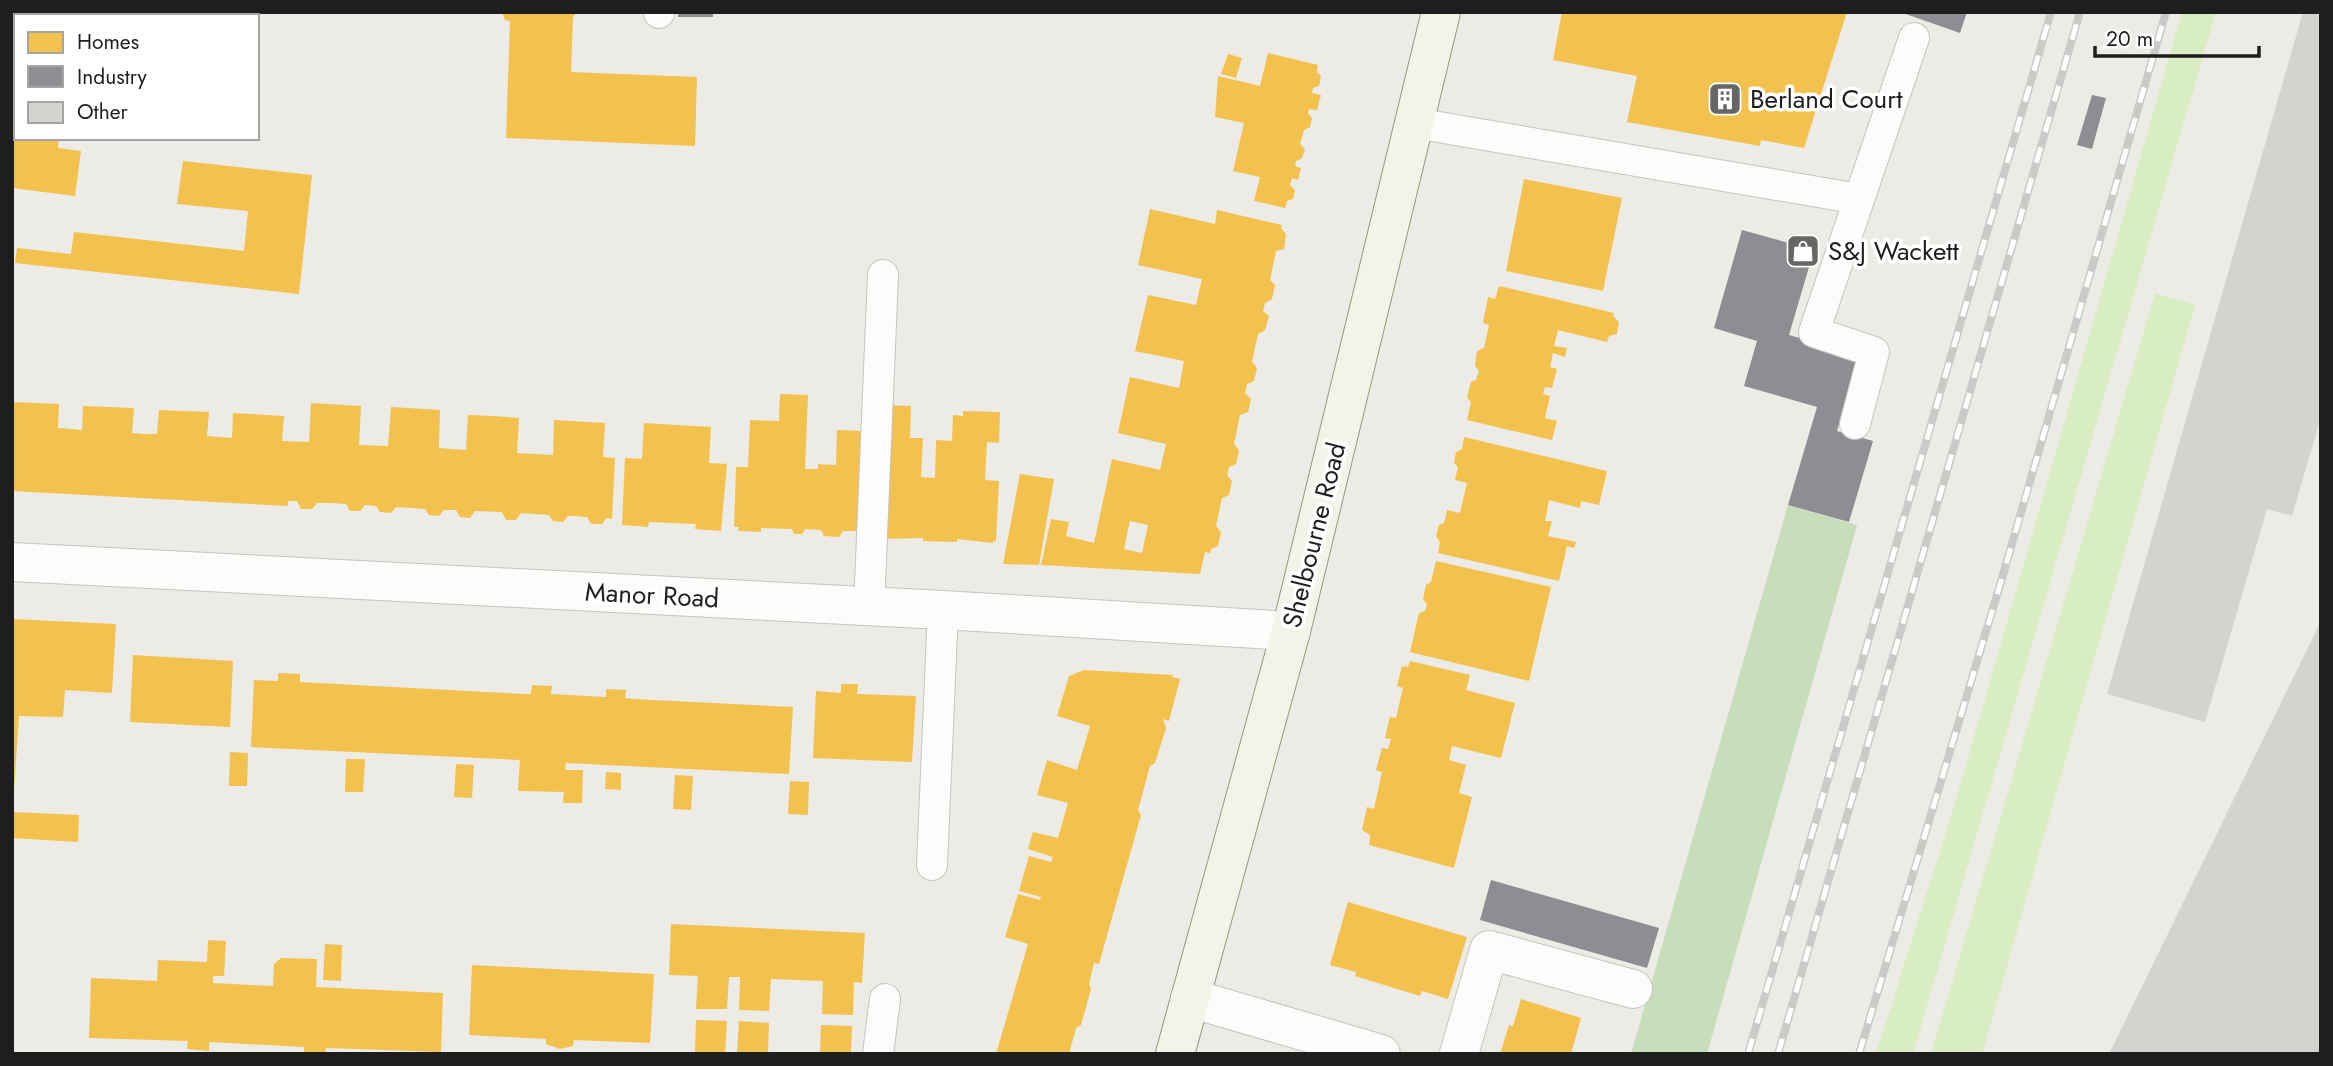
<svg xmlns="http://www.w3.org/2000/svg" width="2333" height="1066" viewBox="0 0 2333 1066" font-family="Jost,sans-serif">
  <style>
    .grass { fill: #d9edc2 }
    .forest { fill: #c6deb9 }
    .homes { fill: #f2c14e; fill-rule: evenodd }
    .industry { fill: #8d8d92 }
    .building { fill: #d5d3cf }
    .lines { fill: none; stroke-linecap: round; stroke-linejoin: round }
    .lane-casing { stroke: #c5c4c2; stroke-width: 32 }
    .street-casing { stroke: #c5c4c2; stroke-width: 40 }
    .secondary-casing { stroke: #96977e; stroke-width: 40 }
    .lane { stroke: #fcfcfb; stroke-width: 30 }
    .street { stroke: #fcfcfb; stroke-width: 38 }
    .secondary { stroke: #f3f4e9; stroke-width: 38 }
    .rail-casing { stroke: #cacac9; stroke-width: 8 }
    .rail { stroke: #fff; stroke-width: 5; stroke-dasharray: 16; stroke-linecap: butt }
    .labels { text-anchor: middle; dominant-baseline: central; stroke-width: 7; stroke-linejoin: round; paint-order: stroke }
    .poi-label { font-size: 26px; fill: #1e1e1e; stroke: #fff; text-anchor: start }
    .street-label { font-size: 26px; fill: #1e1e1e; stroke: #fff }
  </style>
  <rect width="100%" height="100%" fill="#edebe6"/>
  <g class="grass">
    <polygon points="2182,12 2216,12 1913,1054 1876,1054 1955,803"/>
    <polygon points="2155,293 2195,305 1982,1054 1931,1054"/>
  </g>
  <polygon class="forest" points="1788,505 1857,525 1707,1054 1631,1054"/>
  <g class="homes">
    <polygon points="12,12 98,12 98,16 16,16 16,138 59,138 58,148 81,151 75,196 12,188"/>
    <polygon points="502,12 576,12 573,18 571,72 697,77 695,146 506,138 510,21 505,20"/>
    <polygon points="1562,12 1847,12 1804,148 1761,140 1760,146 1627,122 1637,76 1553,60"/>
    <polygon points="1268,53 1318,65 1317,72 1321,76 1319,86 1313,88 1312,93 1321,95 1317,110 1309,109 1308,113 1312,118 1310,127 1304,130 1300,144 1305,149 1302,158 1296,161 1295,166 1301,168 1298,180 1292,178 1290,185 1295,190 1293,199 1287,201 1285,208 1254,201 1260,177 1233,171 1244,123 1215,117 1218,76 1260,86"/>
    <polygon points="1228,54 1242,58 1236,78 1221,74"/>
    <polygon points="183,161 312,175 299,294 15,263 17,248 71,254 74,232 244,251 248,211 177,204"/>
    <polygon points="1524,179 1622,198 1603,291 1506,271"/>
    <path d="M1150,209L1215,224L1217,210L1282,225L1281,228L1286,234L1284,249L1276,251L1270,280L1275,285L1272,299L1265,303L1263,311L1269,316L1265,330L1258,334L1252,362L1257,368L1254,381L1247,384L1246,389L1245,393L1251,399L1248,412L1240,415L1237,430L1234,444L1239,450L1236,464L1229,467L1227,475L1232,481L1229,495L1222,498L1216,526L1221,532L1218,546L1211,549L1210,553L1205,552L1200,574L1041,565L1051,519L1069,522L1066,536L1094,543L1112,459L1160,470L1166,444L1118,433L1130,377L1179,388L1184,361L1135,351L1148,295L1196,305L1202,279L1138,265ZM1130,521L1148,525L1142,553L1124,549Z"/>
    <polygon points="1499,286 1614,313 1613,316 1619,322 1617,334 1609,336 1607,342 1558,330 1554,346 1567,348 1565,357 1553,353 1550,367 1557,369 1552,388 1545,387 1543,394 1550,396 1545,418 1557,421 1552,440 1467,420 1471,402 1467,397 1471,382 1476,380 1479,371 1475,366 1477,351 1484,348 1489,325 1483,323 1488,297 1495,299"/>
    <polygon points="780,394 808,395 805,469 818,469 818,464 836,465 837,430 862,431 858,531 843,531 839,537 824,536 821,530 805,529 802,534 794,534 792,529 761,528 761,532 738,531 739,527 734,527 736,467 748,467 750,420 779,421"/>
    <polygon points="12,402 59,404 58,428 82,430 83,406 134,408 132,433 145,434 157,434 159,410 209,412 207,436 232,438 233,413 284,416 282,441 309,442 311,403 361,406 359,445 388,446 391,407 440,410 439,448 466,450 468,415 493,416 519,418 517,453 553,455 554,420 605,423 603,457 615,458 612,519 606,518 602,524 591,524 587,517 574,516 568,516 563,522 553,521 549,515 521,513 516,520 506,520 502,512 475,511 470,518 460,517 456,510 444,510 439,516 429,515 425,509 396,507 391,513 380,512 376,506 365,505 360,511 350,511 346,504 331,503 317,503 312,509 301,509 297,501 288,501 288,506 12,491"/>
    <polygon points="885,405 911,406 910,438 923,438 921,477 935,478 936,440 952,441 953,415 963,416 963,411 1000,412 999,443 987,442 985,480 999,481 996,541 993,541 993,543 957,539 957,542 923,541 923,538 880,539"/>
    <polygon points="644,423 711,427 709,463 727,464 721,531 695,529 696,524 649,522 648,527 622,525 625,458 642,459"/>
    <polygon points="1464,437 1607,471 1599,505 1581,501 1580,508 1549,500 1545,521 1552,521 1548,536 1576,542 1574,548 1567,546 1559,581 1438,553 1440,542 1436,536 1439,525 1444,523 1447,510 1460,513 1467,483 1455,480 1458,467 1454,463 1456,452 1462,449"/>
    <polygon points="1020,474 1054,479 1039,565 1003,564"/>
    <polygon points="1436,561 1551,587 1529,681 1410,652 1419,613 1425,611 1427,604 1423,599 1426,585 1431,582"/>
    <polygon points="12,619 116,624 112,693 65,690 63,717 19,716 14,791 12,790"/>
    <polygon points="133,655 233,661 230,727 130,722"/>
    <polygon points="1410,661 1470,675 1466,690 1515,703 1501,758 1452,746 1449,760 1466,765 1459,793 1472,797 1454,868 1369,845 1370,835 1362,830 1367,807 1374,809 1382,772 1376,770 1382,748 1388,749 1389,746 1391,739 1385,738 1390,717 1396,718 1403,688 1397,686 1402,666 1408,667"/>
    <polygon points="1084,670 1173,675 1172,677 1180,679 1169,721 1163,719 1166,728 1155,763 1150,766 1138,810 1141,815 1099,964 1094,963 1089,984 1091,989 1081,1025 1076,1028 1069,1054 996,1054 1028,944 1005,937 1018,894 1040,900 1041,897 1019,891 1029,856 1051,862 1053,857 1028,849 1033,832 1058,838 1068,803 1037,795 1047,760 1077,770 1090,726 1057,716 1069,676"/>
    <polygon points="278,673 300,674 300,682 524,694 531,694 532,685 552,686 551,694 606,697 606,689 626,690 625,698 633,699 793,707 789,774 566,763 565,770 583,770 582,803 563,803 564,792 518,791 520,760 251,747 254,680 278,681"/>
    <polygon points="841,684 858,684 857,694 916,696 912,762 813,758 816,691 841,693"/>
    <polygon points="230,752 248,753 247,786 229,786"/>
    <polygon points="346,759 365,759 363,792 345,792"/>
    <polygon points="456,764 474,765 472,798 454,797"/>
    <polygon points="606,772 621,773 621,790 605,789"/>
    <polygon points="675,775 693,776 691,810 673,809"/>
    <polygon points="790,781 809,782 808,815 788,814"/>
    <polygon points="12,812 79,815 78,842 12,838"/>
    <polygon points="1348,902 1467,937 1448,999 1422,991 1420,996 1355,976 1356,972 1330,965"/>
    <polygon points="671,924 865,933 862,983 854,982 853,1015 822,1014 823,981 771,979 769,1011 739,1010 740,977 729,977 727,1009 696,1009 698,976 669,975"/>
    <polygon points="208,940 226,941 224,976 213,976 213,983 273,986 274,964 281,958 317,959 316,987 443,993 441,1052 326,1048 325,1054 304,1054 304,1047 209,1042 209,1051 187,1049 188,1041 89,1038 91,978 157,981 158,960 207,962"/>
    <polygon points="325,944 342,945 341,981 323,980"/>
    <polygon points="472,965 654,974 650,1043 574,1040 573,1046 560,1049 546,1044 546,1039 469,1035"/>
    <polygon points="1521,999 1581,1018 1571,1054 1500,1054 1509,1025 1513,1026"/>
    <polygon points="696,1020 727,1021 725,1054 695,1054"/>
    <polygon points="739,1021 769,1023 768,1054 737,1054"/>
    <polygon points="821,1025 852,1026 851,1054 820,1054"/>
  </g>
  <g class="industry">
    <rect x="678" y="12" width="35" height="5"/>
    <polygon points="1900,12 1967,12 1960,33"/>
    <polygon points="2092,95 2106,98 2092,149 2077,145"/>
    <polygon points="1742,230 1814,250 1789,335 1859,355 1837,431 1873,441 1849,522 1788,505 1817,407 1744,386 1757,341 1714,328"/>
    <polygon points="1491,880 1659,928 1647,968 1480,920"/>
  </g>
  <g class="building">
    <polygon points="2303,12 2321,12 2321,417 2292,516 2267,509 2205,722 2107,694"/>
    <polygon points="2321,621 2321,1054 2109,1054"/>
  </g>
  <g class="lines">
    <defs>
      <g id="lane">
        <polyline points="659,13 659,12"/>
        <polyline points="1415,123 1859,199"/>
        <polyline points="1855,424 1874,352 1814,332 1914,38"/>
        <polyline points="869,607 883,275"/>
        <polyline points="932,865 943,610"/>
        <polyline points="878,1054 885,999"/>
      </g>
      <g id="street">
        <polyline points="12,562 943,610 1291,631"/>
        <polyline points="1190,998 1381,1054"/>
        <polyline points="1459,1054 1489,950 1633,989"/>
      </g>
      <polyline id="secondary" points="1175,1054 1291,631 1441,12"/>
    </defs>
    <use href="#lane" class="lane-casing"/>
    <use href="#street" class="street-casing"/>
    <use href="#secondary" class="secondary-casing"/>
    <use href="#lane" class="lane"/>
    <use href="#street" class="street"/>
    <use href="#secondary" class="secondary"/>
    <defs>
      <g id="rail">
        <polyline points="1748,1054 2051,12"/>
        <polyline points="1778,1054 2080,12"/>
        <polyline points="1859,1054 2000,585 2166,12"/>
      </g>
    </defs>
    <use href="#rail" class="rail-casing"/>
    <use href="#rail" class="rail"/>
  </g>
  <defs>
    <symbol id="building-square" viewBox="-11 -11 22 22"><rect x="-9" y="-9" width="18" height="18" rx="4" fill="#666664" stroke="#fff"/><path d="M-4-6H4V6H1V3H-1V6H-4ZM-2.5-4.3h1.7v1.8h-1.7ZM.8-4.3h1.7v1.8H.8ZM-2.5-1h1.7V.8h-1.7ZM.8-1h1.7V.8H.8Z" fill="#fff"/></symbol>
    <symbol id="shop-square" viewBox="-11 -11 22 22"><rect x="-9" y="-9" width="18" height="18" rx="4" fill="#666664" stroke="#fff"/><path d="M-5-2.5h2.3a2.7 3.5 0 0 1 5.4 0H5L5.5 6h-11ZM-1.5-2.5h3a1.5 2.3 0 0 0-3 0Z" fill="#fff"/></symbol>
  </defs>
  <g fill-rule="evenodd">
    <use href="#building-square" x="1706" y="80" width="38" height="38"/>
    <use href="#shop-square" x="1784" y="232" width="38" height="38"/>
  </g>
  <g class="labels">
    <g class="poi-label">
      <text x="1750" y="99">Berland Court</text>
      <text x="1828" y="251">S&amp;J Wackett</text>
    </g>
    <g class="street-label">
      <text transform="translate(1314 535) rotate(-76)">Shelbourne Road</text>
      <text transform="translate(652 595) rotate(3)">Manor Road</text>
    </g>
  </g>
  <rect width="2333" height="1066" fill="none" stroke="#1e1e1e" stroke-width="28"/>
  <rect x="14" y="14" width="245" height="126" fill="#ffffff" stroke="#a5a5a5" stroke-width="2"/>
  <rect x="28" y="32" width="35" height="21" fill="#f2c14e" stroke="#a5a5a5" stroke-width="2"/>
  <text x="77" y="49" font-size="21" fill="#1e1e1e">Homes</text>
  <rect x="28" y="66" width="35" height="21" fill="#8d8d92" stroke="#a5a5a5" stroke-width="2"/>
  <text x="77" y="84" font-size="21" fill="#1e1e1e">Industry</text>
  <rect x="28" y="102" width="35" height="21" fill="#d5d3cf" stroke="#a5a5a5" stroke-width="2"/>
  <text x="77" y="119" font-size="21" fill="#1e1e1e">Other</text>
  <path d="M2095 46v10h164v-10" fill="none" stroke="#1e1e1e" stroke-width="3.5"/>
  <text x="2106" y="46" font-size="21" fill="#1e1e1e" stroke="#ffffff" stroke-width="5" paint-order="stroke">20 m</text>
</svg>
